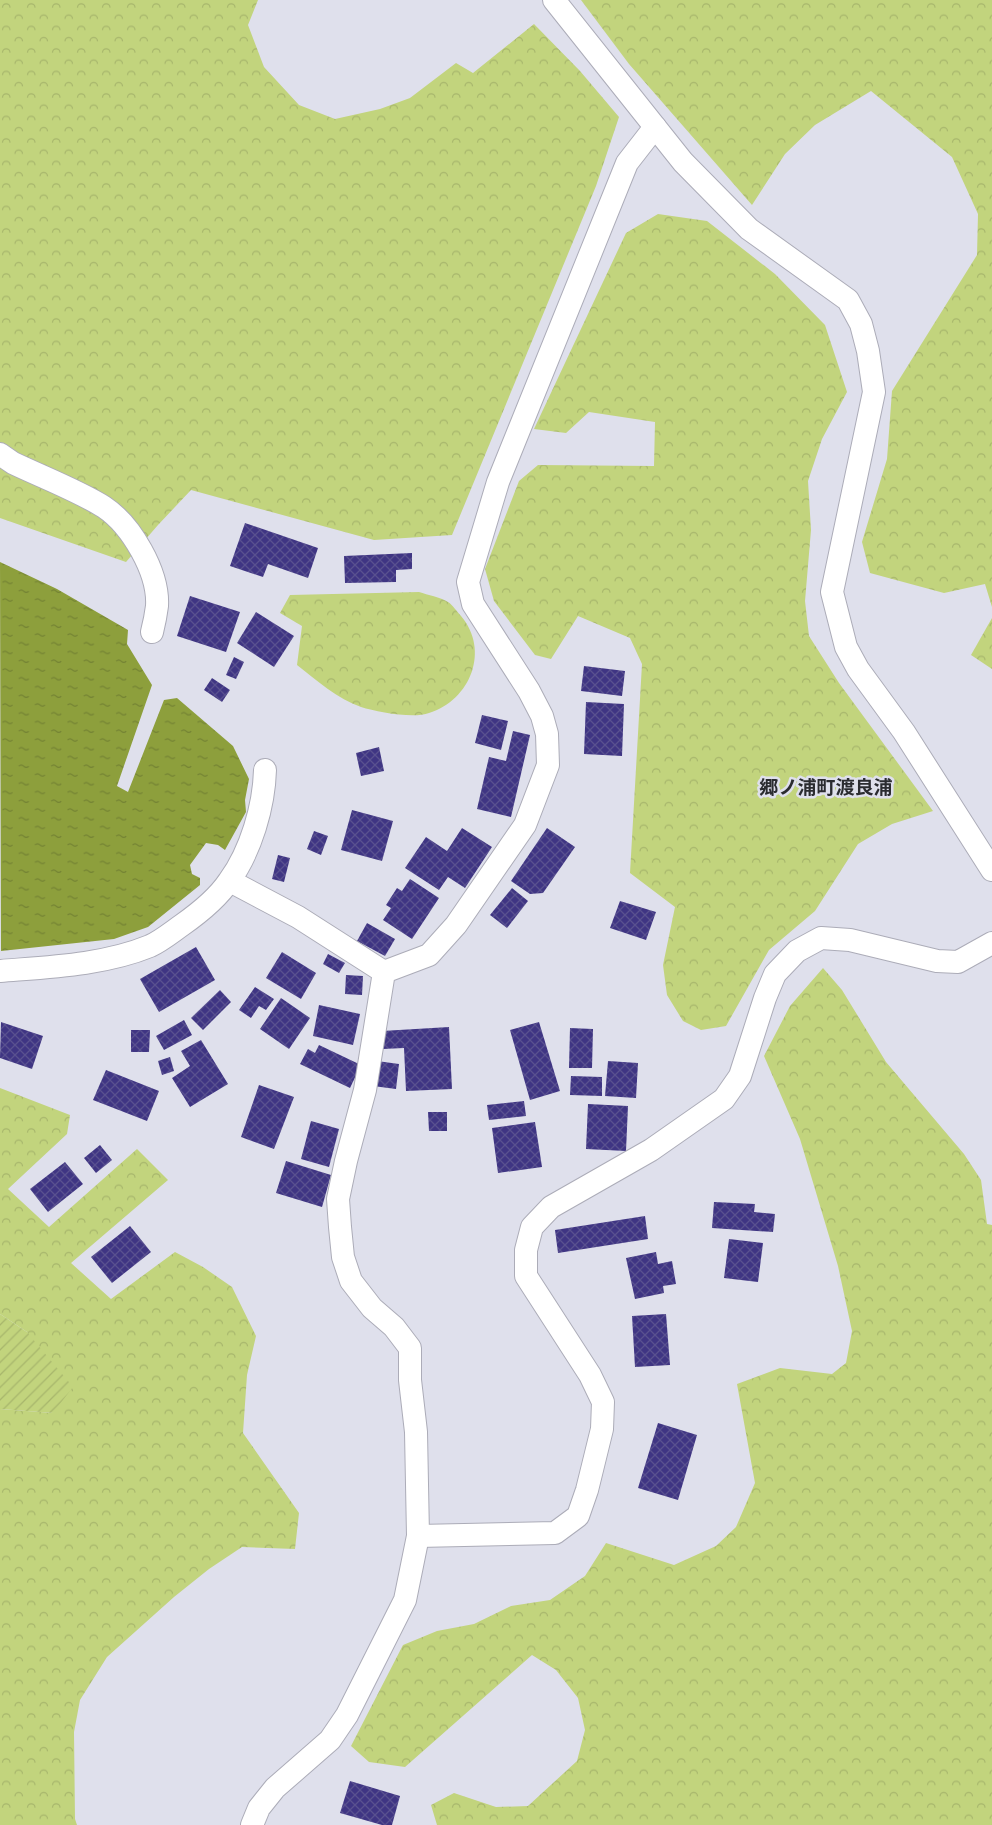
<svg xmlns="http://www.w3.org/2000/svg" width="992" height="1825" viewBox="0 0 992 1825" font-family="Raleway,'Noto Sans JP',sans-serif">
  <style>
    .forest { fill: url(#forest-crowns) }
    .garden { fill: url(#garden-furrows) }
    .water { fill: url(#water-ripples) }
    .building { fill: url(#building-cross-hatch) }
    .lines { fill: none; stroke-linecap: round; stroke-linejoin: round }
    .minor-casing { stroke: #acacb8; stroke-width: 24 }
    .minor { stroke: #fff; stroke-width: 22 }
    .labels { text-anchor: middle; dominant-baseline: central; stroke-width: 5; stroke-linejoin: round; paint-order: stroke }
    .quarter-label { font-size: 19px; font-weight: bold; fill: #2b2c30; stroke: #dfe0ec }
  </style>
  <defs>
    <pattern id="forest-crowns" width="20" height="18" patternUnits="userSpaceOnUse" patternTransform="scale(1.25)"><rect width="20" height="18" fill="#c2d47d"/><path d="M2 6a3 3 0 1 1 6 0M12 15a3 3 0 1 1 6 0" fill="none" stroke="#a7b66c"/></pattern>
    <pattern id="garden-furrows" width="10" height="10" patternUnits="userSpaceOnUse" patternTransform="scale(1.25)"><rect width="10" height="10" fill="#c2d47d"/><path d="M-1 1l2-2M0 10L10 0M9 11l2-2" fill="none" stroke="#a7b66c"/></pattern>
    <pattern id="water-ripples" width="26" height="14" patternUnits="userSpaceOnUse" patternTransform="scale(1.25)"><rect width="26" height="14" fill="#8d9f3c"/><path d="M2 4q2-2 4 0t4 0M15 11q2-2 4 0t4 0" fill="none" stroke="#738233"/></pattern>
    <pattern id="building-cross-hatch" width="8" height="8" patternUnits="userSpaceOnUse" patternTransform="scale(1.25)"><rect width="8" height="8" fill="#3f3583"/><path d="M0 0l8 8M0 8l8-8" fill="none" stroke="#59518f"/></pattern>
  </defs>
  <rect width="100%" height="100%" fill="#dfe0ec"/>
  <g class="forest">
    <polygon points="0,0 258,0 248,25 264,67 299,105 335,119 380,109 410,98 456,63 473,73 534,24 580,71 619,117 596,186 452,535 374,540 191,490 158,525 126,562 0,518"/>
    <polygon points="581,0 992,0 992,607 985,584 944,593 870,573 862,542 887,459 892,391 977,255 978,214 952,157 871,91 815,125 785,154 752,205 629,64"/>
    <polygon points="658,214 707,221 775,274 825,325 847,392 822,439 808,481 811,530 805,601 809,636 839,683 933,811 892,824 858,844 815,911 769,950 726,1026 701,1030 683,1021 667,995 663,965 675,907 630,873 642,664 630,638 578,616 551,659 535,655 494,601 485,569 519,481 538,465 654,466 655,422 589,412 566,433 534,429 626,233"/>
    <path d="M419,592C428,595 440,597 448,602C453,605 457,612 461,616C490,650 471,700 429,713C414,719 377,712 361,707C338,699 316,680 297,665L302,626L280,613L290,595Z"/>
    <polygon points="992,618 992,669 971,655"/>
    <polygon points="823,968 842,990 886,1062 964,1154 981,1180 987,1224 992,1225 992,1825 437,1825 431,1805 454,1793 496,1807 528,1806 577,1761 585,1730 578,1698 556,1670 532,1655 405,1767 369,1762 351,1746 403,1645 437,1631 474,1624 511,1606 550,1600 585,1576 606,1543 674,1565 716,1546 736,1527 755,1483 737,1384 780,1368 832,1374 846,1363 852,1331 838,1266 800,1139 764,1056 790,1006"/>
    <polygon points="0,1088 70,1115 67,1134 8,1189 49,1227 137,1149 168,1180 71,1263 111,1299 175,1252 203,1267 232,1287 256,1336 247,1375 243,1433 299,1513 295,1549 242,1547 209,1569 174,1597 107,1657 80,1700 74,1732 75,1819 77,1825 0,1825 0,1409 53,1413 27,1332 0,1314"/>
  </g>
  <polygon class="garden" points="0,1314 27,1332 73,1387 53,1413 0,1409"/>
  <polygon class="water" points="0,562 57,589 128,630 127,644 152,685 117,786 128,792 164,700 177,698 233,746 249,779 245,800 246,812 225,850 218,845 206,843 190,865 192,874 200,878 200,885 148,927 114,939 1,951"/>
  <g class="building">
    <polygon points="245,523 318,548 308,578 268,564 263,577 230,566"/>
    <polygon points="412,553 412,569 396,570 396,582 345,583 344,556"/>
    <polygon points="190,596 240,612 226,652 177,636"/>
    <polygon points="256,612 294,636 274,667 237,643"/>
    <polygon points="234,657 244,662 236,679 226,675"/>
    <polygon points="584,666 625,671 622,696 581,691"/>
    <polygon points="212,678 230,690 222,702 204,690"/>
    <polygon points="586,702 624,704 622,756 584,754"/>
    <polygon points="482,715 508,721 501,750 475,743"/>
    <polygon points="513,731 530,735 511,817 477,809 489,757 506,761"/>
    <polygon points="379,747 384,771 361,776 356,753"/>
    <polygon points="352,810 393,821 382,861 341,850"/>
    <polygon points="462,828 492,847 465,888 448,877 439,890 405,868 426,837 447,851"/>
    <polygon points="547,828 575,847 543,893 530,894 511,881"/>
    <polygon points="314,831 328,836 321,855 307,849"/>
    <polygon points="278,855 290,858 284,882 272,879"/>
    <polygon points="410,879 439,898 412,939 383,920 391,908 386,905 397,888 402,891"/>
    <polygon points="512,888 528,901 507,928 490,915"/>
    <polygon points="620,901 656,912 646,940 610,928"/>
    <polygon points="367,923 395,939 385,956 357,941"/>
    <polygon points="196,947 215,980 159,1012 140,979"/>
    <polygon points="282,952 316,973 301,999 266,978"/>
    <polygon points="328,954 345,963 339,973 323,964"/>
    <polygon points="346,975 363,976 362,995 345,994"/>
    <polygon points="255,987 274,999 266,1010 259,1006 251,1018 239,1010"/>
    <polygon points="220,990 231,1002 203,1030 191,1018"/>
    <polygon points="281,998 310,1018 289,1049 260,1029"/>
    <polygon points="319,1005 360,1014 353,1045 313,1036"/>
    <polygon points="184,1020 192,1035 164,1050 156,1036"/>
    <polygon points="1,1022 43,1036 32,1069 0,1058"/>
    <polygon points="539,1022 560,1091 530,1100 510,1030"/>
    <polygon points="449,1027 452,1089 406,1091 404,1048 383,1049 382,1031"/>
    <polygon points="570,1028 593,1029 592,1068 569,1068"/>
    <polygon points="131,1030 150,1030 149,1052 131,1052"/>
    <polygon points="201,1040 228,1084 190,1107 172,1078 190,1066 181,1051"/>
    <polygon points="319,1045 361,1065 350,1088 300,1064 308,1049 315,1053"/>
    <polygon points="170,1057 174,1071 162,1075 158,1061"/>
    <polygon points="377,1061 399,1064 396,1089 373,1086"/>
    <polygon points="608,1061 638,1063 636,1098 605,1096"/>
    <polygon points="106,1070 159,1091 147,1121 93,1100"/>
    <polygon points="571,1076 602,1077 602,1096 570,1095"/>
    <polygon points="259,1085 294,1097 274,1149 241,1137"/>
    <polygon points="524,1101 526,1116 489,1120 487,1105"/>
    <polygon points="588,1104 628,1106 626,1151 586,1149"/>
    <polygon points="428,1112 447,1112 447,1131 429,1131"/>
    <polygon points="311,1121 339,1129 329,1167 301,1159"/>
    <polygon points="535,1122 542,1167 498,1173 492,1128"/>
    <polygon points="100,1145 112,1160 96,1173 84,1158"/>
    <polygon points="286,1161 331,1175 322,1207 276,1193"/>
    <polygon points="65,1162 83,1184 48,1212 30,1189"/>
    <polygon points="714,1202 755,1204 754,1212 775,1214 773,1232 712,1228"/>
    <polygon points="645,1216 648,1239 558,1253 555,1230"/>
    <polygon points="130,1226 151,1252 112,1283 91,1257"/>
    <polygon points="729,1239 763,1243 758,1282 724,1278"/>
    <polygon points="656,1252 658,1264 672,1261 676,1284 663,1286 664,1293 635,1299 626,1258"/>
    <polygon points="666,1314 670,1365 635,1367 632,1316"/>
    <polygon points="658,1423 697,1435 678,1500 638,1488"/>
    <polygon points="350,1781 400,1796 392,1825 382,1825 340,1813"/>
  </g>
  <g class="lines">
    <defs>
      <g id="minor">
        <polyline points="554,0 683,162 749,229 848,300 861,324 868,351 874,392 832,592 846,647 858,669 904,732 992,870"/>
        <path d="M0,454L13,463C40,476 79,491 104,507C131,525 159,572 157,606C156,614 154,624 152,632"/>
        <polyline points="230,881 298,917 384,972"/>
        <path d="M0,971C49,967 104,965 150,946C161,941 172,932 182,925C199,913 217,899 229,881C251,851 264,806 265,770"/>
        <polyline points="418,1536 555,1533 578,1516 587,1490 602,1429 603,1402 590,1375 526,1276 526,1250 532,1227 551,1207 651,1150 724,1099 740,1076 765,998 775,974 797,951 821,938 850,940 937,961 958,962 992,943"/>
        <polyline points="252,1825 259,1808 275,1788 330,1740 347,1715 405,1600 418,1536 416,1432 410,1380 410,1348 394,1327 372,1308 351,1281 343,1257 340,1227 338,1199 346,1161 365,1090 384,972 429,955 456,925 525,825 548,765 547,734 542,716 529,691 473,604 468,582 498,482 627,163 655,127"/>
      </g>
    </defs>
    <use href="#minor" class="minor-casing"/>
    <use href="#minor" class="minor"/>
  </g>
  <g class="labels">
    <g class="quarter-label">
      <text x="826" y="787">郷ノ浦町渡良浦</text>
    </g>
  </g>
</svg>
